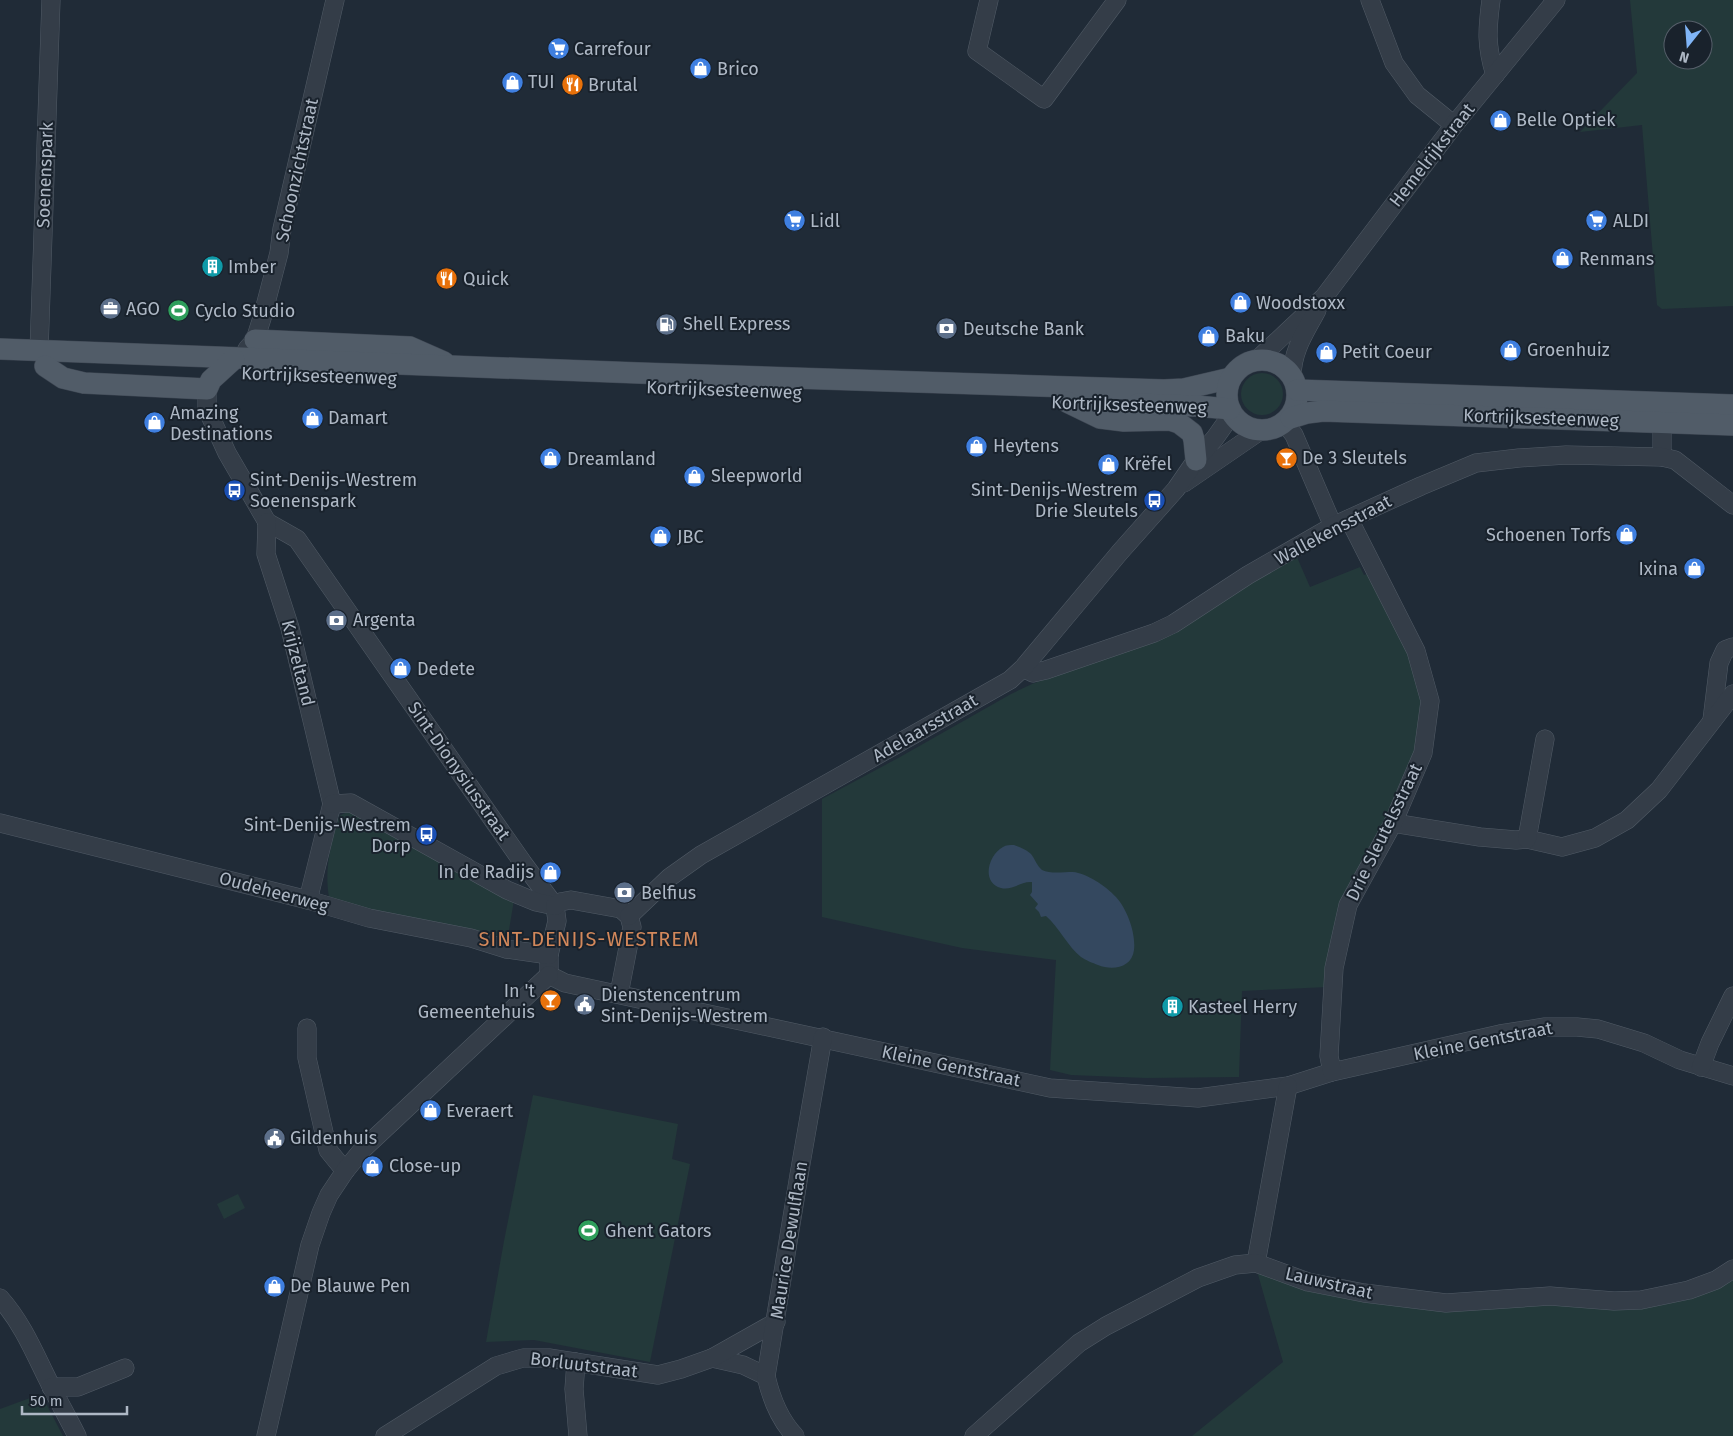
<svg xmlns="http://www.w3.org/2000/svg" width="1733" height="1436" viewBox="0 0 1733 1436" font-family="'Fira Sans',sans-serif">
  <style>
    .green { fill: #23393a; fill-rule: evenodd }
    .water { fill: #34485f }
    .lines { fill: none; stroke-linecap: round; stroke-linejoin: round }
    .minor-casing { stroke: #515b66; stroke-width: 19 }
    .major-casing { stroke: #3d4652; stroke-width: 22 }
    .minor { stroke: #343d48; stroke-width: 18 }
    .major { stroke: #515c68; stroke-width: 21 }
    .labels { text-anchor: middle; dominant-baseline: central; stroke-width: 4; stroke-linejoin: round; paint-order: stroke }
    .poi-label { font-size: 18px; fill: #aeb8c5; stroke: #19222c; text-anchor: start }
    .street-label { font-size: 18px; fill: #aeb8c5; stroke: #19222c }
    .quarter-label { font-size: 20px; letter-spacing: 1px; fill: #d3885b; stroke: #19222c }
  </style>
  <rect width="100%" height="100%" fill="#202b37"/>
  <g class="green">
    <path d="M1630,0H1733V306L1662,309L1657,305L1642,125L1580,132L1637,73ZM1673,30H1703V60H1673Z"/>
    <circle cx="1262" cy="394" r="21"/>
    <polygon points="1296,555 1310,587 1360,567 1364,575 1370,573 1412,656 1423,703 1415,759 1343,906 1327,987 1242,991 1239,1077 1146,1078 1071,1075 1050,1070 1056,960 962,948 822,917 822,799 900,757 1011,694 1032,684 1150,640"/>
    <path d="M347,812L358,813L514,900L507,942L365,911L329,897C324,868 331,845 339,816Z"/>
    <polygon points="533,1095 678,1124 672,1159 690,1164 650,1362 534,1340 486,1342 504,1241"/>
    <polygon points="238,1194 245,1208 224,1219 217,1204"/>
    <polygon points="1257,1271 1349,1294 1550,1300 1634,1309 1733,1277 1733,1436 1192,1436 1283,1362"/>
    <polygon points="41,1394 63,1436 0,1436 0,1409"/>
  </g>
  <path class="water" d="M1014,845C1019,847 1027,850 1031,854C1035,859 1037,866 1042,870C1050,874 1063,872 1073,872C1086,873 1106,886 1116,897C1127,909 1136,933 1134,950C1132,968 1112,971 1098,965C1093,963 1085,960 1081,957C1068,947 1059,927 1046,916L1041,917L1039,912L1035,908L1038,904L1030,895L1032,892V882C1021,881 1012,891 1001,888C981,883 988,855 1003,847C1006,845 1010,845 1014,845Z"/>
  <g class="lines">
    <defs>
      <g id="minor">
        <polyline points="989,0 977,51 1044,99 1117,0"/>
        <polyline points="1370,0 1394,63 1417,95 1454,125"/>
        <path d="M1491,0C1487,30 1486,46 1495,75"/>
        <polyline points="247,349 255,340 262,318 279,253 282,229 335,0"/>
        <polyline points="39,351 51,0"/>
        <polyline points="1257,360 1324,297 1454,125 1556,0"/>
        <path d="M1292,375C1293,349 1305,333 1317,310"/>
        <polyline points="207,389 207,409 227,453 267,522 297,539 523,863 555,906 557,921 549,955 549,975"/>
        <polyline points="1662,422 1662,457"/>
        <polyline points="1285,423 1294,435 1333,526"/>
        <polyline points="1184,483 1260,431"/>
        <polyline points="267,522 266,554 290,628 332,804 308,900"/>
        <polyline points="1023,668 1033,673 1046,670 1154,633 1173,624 1248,575 1333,526 1421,486 1476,463 1519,458 1566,455 1662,457 1675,460 1733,505"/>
        <polyline points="1712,720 1719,663 1725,650 1733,647"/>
        <polyline points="332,804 351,803 507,890 536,902 555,906"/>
        <polyline points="0,823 308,900 369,918 471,938 506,949 549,955"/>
        <polyline points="1393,823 1480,837 1516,840 1527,839 1562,847 1595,838 1627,820 1659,790 1733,694"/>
        <polyline points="1527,839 1545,739"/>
        <polyline points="555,906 560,902 571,900 621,909 629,916 632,927 619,994"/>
        <polyline points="629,916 670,877 701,855 1010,680 1023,668 1120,552 1176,489 1196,460 1215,438 1232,414"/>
        <polyline points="549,975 565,983 1050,1088 1198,1098 1288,1086 1332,1072 1500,1034 1545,1027 1577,1027 1598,1029 1644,1043 1680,1060 1733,1076"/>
        <polyline points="307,1028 307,1058 328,1150 345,1171"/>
        <polyline points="1701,1067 1710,1043 1733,996"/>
        <polyline points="1332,1072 1329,1056 1334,968 1348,905 1393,823 1423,753 1430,701 1416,651 1349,519"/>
        <polyline points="1256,1263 1288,1086"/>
        <path d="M0,1298C24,1325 36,1357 52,1388C60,1404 69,1420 77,1436"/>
        <polyline points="712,1358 743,1365 766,1376"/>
        <polyline points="576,1362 574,1389 578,1436"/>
        <polyline points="51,1387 78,1387 125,1368"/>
        <polyline points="266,1436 310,1245 321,1213 329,1195 345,1171 362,1150 549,975"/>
        <polyline points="385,1436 496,1366 523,1358 549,1358 658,1375 681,1369 712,1358 776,1322"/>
        <path d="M795,1436C779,1419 771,1398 766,1376L799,1175L823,1037"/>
        <polyline points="974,1436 1079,1343 1106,1326 1198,1278 1235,1265 1256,1263 1308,1282 1364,1293 1446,1303 1550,1296 1614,1301 1641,1300 1689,1290 1716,1280 1733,1269"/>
      </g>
      <g id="major">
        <polyline points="255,340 410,347 444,362"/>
        <polyline points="0,349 639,373 1164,390 1184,389 1231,378"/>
        <circle cx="1262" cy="395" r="35"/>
        <polyline points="45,366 63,378 84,383 207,389 211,380 234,359"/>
        <polyline points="1297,390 1733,405"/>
        <polyline points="1067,402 1100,418 1124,421 1170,420 1179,423 1192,433 1194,440 1196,460"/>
        <polyline points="1138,404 1196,406 1230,409"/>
        <polyline points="1291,418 1307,413 1323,411 1733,425"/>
      </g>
    </defs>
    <use href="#minor" class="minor-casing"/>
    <use href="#major" class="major-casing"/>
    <use href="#minor" class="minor"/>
    <use href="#major" class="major"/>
  </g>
  <defs>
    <symbol id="supermarket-disc" viewBox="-11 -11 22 22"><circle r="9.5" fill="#3f7fe0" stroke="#19222c"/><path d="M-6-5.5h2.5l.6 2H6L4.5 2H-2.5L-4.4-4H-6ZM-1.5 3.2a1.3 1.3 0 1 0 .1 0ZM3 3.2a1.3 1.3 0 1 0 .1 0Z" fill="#fff"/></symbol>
    <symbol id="shop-disc" viewBox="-11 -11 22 22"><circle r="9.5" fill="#3f7fe0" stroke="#19222c"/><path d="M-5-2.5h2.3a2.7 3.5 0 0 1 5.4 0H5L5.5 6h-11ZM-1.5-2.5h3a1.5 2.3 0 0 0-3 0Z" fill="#fff"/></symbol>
    <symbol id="restaurant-disc" viewBox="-11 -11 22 22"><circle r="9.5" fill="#e8710a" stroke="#19222c"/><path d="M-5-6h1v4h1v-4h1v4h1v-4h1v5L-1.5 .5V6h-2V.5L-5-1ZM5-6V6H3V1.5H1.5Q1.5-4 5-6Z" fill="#fff"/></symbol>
    <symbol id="building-disc" viewBox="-11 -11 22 22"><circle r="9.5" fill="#0f9aa8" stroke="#19222c"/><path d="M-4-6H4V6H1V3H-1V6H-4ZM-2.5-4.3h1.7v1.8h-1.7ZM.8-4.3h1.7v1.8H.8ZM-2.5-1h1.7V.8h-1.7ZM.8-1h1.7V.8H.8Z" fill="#fff"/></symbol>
    <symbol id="office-disc" viewBox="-11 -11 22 22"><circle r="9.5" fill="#5c6f8a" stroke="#19222c"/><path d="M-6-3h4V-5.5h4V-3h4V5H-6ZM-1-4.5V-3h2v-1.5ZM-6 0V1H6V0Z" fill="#fff"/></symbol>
    <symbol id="stadium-disc" viewBox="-11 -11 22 22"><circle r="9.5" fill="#2e9e5b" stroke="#19222c"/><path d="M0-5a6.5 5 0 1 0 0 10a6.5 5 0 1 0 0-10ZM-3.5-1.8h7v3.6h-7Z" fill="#fff"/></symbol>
    <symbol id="fuel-disc" viewBox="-11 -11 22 22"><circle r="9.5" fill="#5c6f8a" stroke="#19222c"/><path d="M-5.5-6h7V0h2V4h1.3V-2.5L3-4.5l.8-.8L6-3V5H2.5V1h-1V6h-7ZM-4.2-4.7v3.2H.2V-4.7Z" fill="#fff"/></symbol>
    <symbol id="bank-disc" viewBox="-11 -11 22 22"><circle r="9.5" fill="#5c6f8a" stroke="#19222c"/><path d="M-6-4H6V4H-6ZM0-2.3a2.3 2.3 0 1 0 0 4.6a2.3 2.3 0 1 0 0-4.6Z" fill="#fff"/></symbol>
    <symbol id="bar-disc" viewBox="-11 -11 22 22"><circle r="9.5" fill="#e8710a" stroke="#19222c"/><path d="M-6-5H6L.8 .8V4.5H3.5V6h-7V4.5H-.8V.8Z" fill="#fff"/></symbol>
    <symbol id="bus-disc" viewBox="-11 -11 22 22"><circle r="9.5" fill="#1a4fb4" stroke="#19222c"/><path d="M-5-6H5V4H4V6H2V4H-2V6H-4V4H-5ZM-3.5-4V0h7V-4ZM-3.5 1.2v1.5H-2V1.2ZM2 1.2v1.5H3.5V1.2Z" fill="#fff"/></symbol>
    <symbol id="civic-disc" viewBox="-11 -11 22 22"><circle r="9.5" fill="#5c6f8a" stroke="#19222c"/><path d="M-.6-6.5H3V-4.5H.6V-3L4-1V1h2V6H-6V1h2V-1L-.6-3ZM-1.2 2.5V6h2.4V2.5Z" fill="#fff"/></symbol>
  </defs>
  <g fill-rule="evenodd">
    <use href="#supermarket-disc" x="546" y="36" width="25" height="25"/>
    <use href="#shop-disc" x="688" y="56" width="25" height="25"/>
    <use href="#shop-disc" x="500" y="70" width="25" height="25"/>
    <use href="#restaurant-disc" x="560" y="72" width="25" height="25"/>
    <use href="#shop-disc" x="1488" y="108" width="25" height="25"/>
    <use href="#supermarket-disc" x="782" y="208" width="25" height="25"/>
    <use href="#supermarket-disc" x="1584" y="208" width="25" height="25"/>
    <use href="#shop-disc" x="1550" y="246" width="25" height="25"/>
    <use href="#building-disc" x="200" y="254" width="25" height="25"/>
    <use href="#restaurant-disc" x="434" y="266" width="25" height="25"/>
    <use href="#shop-disc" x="1228" y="290" width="25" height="25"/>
    <use href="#office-disc" x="98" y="296" width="25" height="25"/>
    <use href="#stadium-disc" x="166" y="298" width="25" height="25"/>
    <use href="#fuel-disc" x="654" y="312" width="25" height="25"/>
    <use href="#bank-disc" x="934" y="316" width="25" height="25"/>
    <use href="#shop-disc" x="1196" y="324" width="25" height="25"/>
    <use href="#shop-disc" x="1498" y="338" width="25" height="25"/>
    <use href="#shop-disc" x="1314" y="340" width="25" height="25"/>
    <use href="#shop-disc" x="300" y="406" width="25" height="25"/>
    <use href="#shop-disc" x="142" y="410" width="25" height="25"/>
    <use href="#shop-disc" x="964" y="434" width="25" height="25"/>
    <use href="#bar-disc" x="1274" y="446" width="25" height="25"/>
    <use href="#shop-disc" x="538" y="446" width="25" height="25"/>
    <use href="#shop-disc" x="1096" y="452" width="25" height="25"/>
    <use href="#shop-disc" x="682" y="464" width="25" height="25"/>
    <use href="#bus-disc" x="222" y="478" width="25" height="25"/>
    <use href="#bus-disc" x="1142" y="488" width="25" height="25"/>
    <use href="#shop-disc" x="1614" y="522" width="25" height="25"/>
    <use href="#shop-disc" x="648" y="524" width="25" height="25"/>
    <use href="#shop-disc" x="1682" y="556" width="25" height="25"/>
    <use href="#bank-disc" x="324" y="608" width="25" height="25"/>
    <use href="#shop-disc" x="388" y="656" width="25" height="25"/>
    <use href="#bus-disc" x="414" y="822" width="25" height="25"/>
    <use href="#shop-disc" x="538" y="860" width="25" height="25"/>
    <use href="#bank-disc" x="612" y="880" width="25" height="25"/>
    <use href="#bar-disc" x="538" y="988" width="25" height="25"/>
    <use href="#civic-disc" x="572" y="992" width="25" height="25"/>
    <use href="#building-disc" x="1160" y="994" width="25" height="25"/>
    <use href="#shop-disc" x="418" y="1098" width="25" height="25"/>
    <use href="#civic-disc" x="262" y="1126" width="25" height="25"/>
    <use href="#shop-disc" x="360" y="1154" width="25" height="25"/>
    <use href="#stadium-disc" x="576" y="1218" width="25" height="25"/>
    <use href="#shop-disc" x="262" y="1274" width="25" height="25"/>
  </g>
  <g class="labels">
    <g class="poi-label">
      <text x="574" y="49">Carrefour</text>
      <text x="717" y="69">Brico</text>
      <text x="528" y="82">TUI</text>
      <text x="588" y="85">Brutal</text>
      <text x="1516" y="120">Belle Optiek</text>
      <text x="810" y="221">Lidl</text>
      <text x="1613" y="221">ALDI</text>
      <text x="1579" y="259">Renmans</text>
      <text x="228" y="267">Imber</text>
      <text x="463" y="279">Quick</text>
      <text x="1256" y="303">Woodstoxx</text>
      <text x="126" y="309">AGO</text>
      <text x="195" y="311">Cyclo Studio</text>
      <text x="683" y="324">Shell Express</text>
      <text x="963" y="329">Deutsche Bank</text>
      <text x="1225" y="336">Baku</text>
      <text x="1527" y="350">Groenhuiz</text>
      <text x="1342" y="352">Petit Coeur</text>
      <text x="170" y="413">Amazing<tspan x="170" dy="21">Destinations</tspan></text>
      <text x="328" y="418">Damart</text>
      <text x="993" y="446">Heytens</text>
      <text x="1302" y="458">De 3 Sleutels</text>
      <text x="567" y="459">Dreamland</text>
      <text x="1124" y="464">Krëfel</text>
      <text x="711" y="476">Sleepworld</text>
      <text x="250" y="480">Sint-Denijs-Westrem<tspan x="250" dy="21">Soenenspark</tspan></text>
      <text x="1138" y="490" text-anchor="end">Sint-Denijs-Westrem<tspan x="1138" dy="21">Drie Sleutels</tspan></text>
      <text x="1611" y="535" text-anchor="end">Schoenen Torfs</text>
      <text x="677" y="537">JBC</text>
      <text x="1678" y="569" text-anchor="end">Ixina</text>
      <text x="353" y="620">Argenta</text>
      <text x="417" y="669">Dedete</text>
      <text x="411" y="825" text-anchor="end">Sint-Denijs-Westrem<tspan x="411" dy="21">Dorp</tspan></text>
      <text x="534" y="872" text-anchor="end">In de Radijs</text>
      <text x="641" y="893">Belfius</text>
      <text x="535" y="991" text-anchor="end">In 't<tspan x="535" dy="21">Gemeentehuis</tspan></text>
      <text x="601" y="995">Dienstencentrum<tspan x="601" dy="21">Sint-Denijs-Westrem</tspan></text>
      <text x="1188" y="1007">Kasteel Herry</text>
      <text x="446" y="1111">Everaert</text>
      <text x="290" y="1138">Gildenhuis</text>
      <text x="389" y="1166">Close-up</text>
      <text x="605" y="1231">Ghent Gators</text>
      <text x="290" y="1286">De Blauwe Pen</text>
    </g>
    <g class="street-label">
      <text transform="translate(1432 155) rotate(-52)">Hemelrijkstraat</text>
      <text transform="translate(297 170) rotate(-78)">Schoonzichtstraat</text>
      <text transform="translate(45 175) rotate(-88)">Soenenspark</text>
      <text transform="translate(319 376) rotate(2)">Kortrijksesteenweg</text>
      <text transform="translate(724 390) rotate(2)">Kortrijksesteenweg</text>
      <text transform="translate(1129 405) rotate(2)">Kortrijksesteenweg</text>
      <text transform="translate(1541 418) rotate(2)">Kortrijksesteenweg</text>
      <text transform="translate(1333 530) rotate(-28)">Wallekensstraat</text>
      <text transform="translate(298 663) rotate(76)">Krijzeltand</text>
      <text transform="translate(925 728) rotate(-30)">Adelaarsstraat</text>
      <text transform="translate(459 771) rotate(55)">Sint-Dionysiusstraat</text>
      <text transform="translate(1384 832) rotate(-64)">Drie Sleutelsstraat</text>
      <text transform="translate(274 892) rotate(15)">Oudeheerweg</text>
      <text transform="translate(1483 1041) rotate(-11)">Kleine Gentstraat</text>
      <text transform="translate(951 1066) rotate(12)">Kleine Gentstraat</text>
      <text transform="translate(789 1240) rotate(-81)">Maurice Dewulflaan</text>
      <text transform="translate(1329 1283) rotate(13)">Lauwstraat</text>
      <text transform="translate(584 1365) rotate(7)">Borluutstraat</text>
    </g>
    <g class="quarter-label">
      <text x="589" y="939">SINT-DENIJS-WESTREM</text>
    </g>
  </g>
  <g transform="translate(1688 45) rotate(197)"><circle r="24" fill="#19222c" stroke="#555e69"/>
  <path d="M0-4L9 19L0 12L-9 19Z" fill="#80b5f7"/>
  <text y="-8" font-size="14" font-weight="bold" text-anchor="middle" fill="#aeb8c5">N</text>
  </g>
  <path d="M22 1406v8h105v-8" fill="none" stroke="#aeb8c5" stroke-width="2.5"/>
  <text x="30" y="1406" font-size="15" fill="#aeb8c5" stroke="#19222c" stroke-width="4" paint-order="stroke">50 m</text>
</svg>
